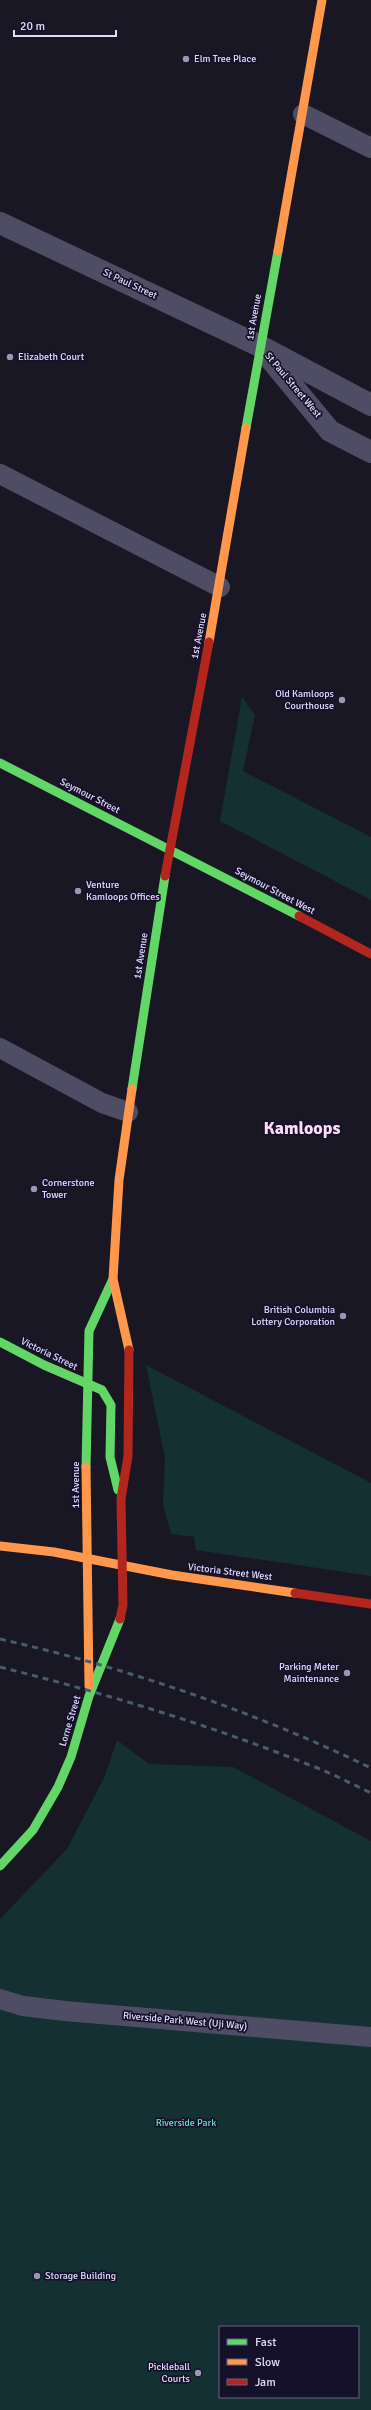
<svg xmlns="http://www.w3.org/2000/svg" width="371" height="2410" viewBox="0 0 371 2410" font-family="Signika,sans-serif">
  <style>
    .green { fill: #153032; fill-rule: evenodd }
    .lines { fill: none; stroke-linecap: round; stroke-linejoin: round }
    .lane { stroke: #4e4d65; stroke-width: 20 }
    .street { stroke: #4e4d65; stroke-width: 22 }
    .fast { stroke: #63d668; stroke-width: 9 }
    .slow { stroke: #ff974d; stroke-width: 9 }
    .jam { stroke: #b3261e; stroke-width: 9 }
    .rail { stroke: #485c6d; stroke-width: 3; stroke-dasharray: 6 5; stroke-linecap: butt }
    .poi-dot { fill: #9b96b2; stroke: #16112a; stroke-width: 1.5 }
    .labels { text-anchor: middle; dominant-baseline: central; stroke-width: 3.5; stroke-linejoin: round; paint-order: stroke }
    .poi-label { font-size: 10px; fill: #e0dbfe; stroke: #16112a; text-anchor: start }
    .street-label { font-size: 10px; fill: #e0dbfe; stroke: #16112a }
    .park-label { font-size: 10px; fill: #67dfc3; stroke: #16112a }
    .town-label { font-size: 18px; font-weight: bold; fill: #feddf2; stroke: #16112a }
  </style>
  <rect width="100%" height="100%" fill="#1a1724"/>
  <g class="green">
    <polygon points="242,697 255,715 243,771 371,837 371,900 220,821"/>
    <polygon points="146,1365 371,1483 371,1576 196,1550 194,1537 171,1534 163,1505 165,1458"/>
    <path d="M117,1740L149,1764L233,1767L371,1841V2410H0V1919L67,1849L104,1778ZM220,2327H358V2397H220Z"/>
  </g>
  <g class="lines">
    <g class="lane">
      <polyline points="303,114 371,148"/>
      <polyline points="0,474 220,587"/>
      <polyline points="0,1048 102,1103 128,1112"/>
      <polyline points="0,1999 23,2006 65,2011 371,2037"/>
    </g>
    <g class="street">
      <polyline points="0,223 260,346 371,405"/>
      <polyline points="267,355 330,431 371,452"/>
    </g>
    <g class="fast">
      <polyline points="246,428 278,251"/>
      <polyline points="0,763 299,916"/>
      <polyline points="132,1089 165,876"/>
      <polyline points="0,1342 44,1365 102,1390 111,1405 110,1457 118,1490"/>
      <polyline points="86,1467 89,1331 113,1279"/>
      <polyline points="0,1866 33,1830 58,1787 71,1757 89,1696 120,1619"/>
    </g>
    <g class="slow">
      <polyline points="278,251 322,0"/>
      <polyline points="209,642 246,428"/>
      <polyline points="129,1350 113,1279 119,1180 132,1089"/>
      <polyline points="86,1467 89,1686"/>
      <polyline points="0,1546 54,1552 172,1575 295,1593"/>
    </g>
    <g class="jam">
      <polyline points="165,876 209,642"/>
      <polyline points="299,916 371,954"/>
      <polyline points="295,1593 371,1604"/>
      <polyline points="120,1619 123,1605 121,1499 128,1456 129,1350"/>
    </g>
    <g class="rail">
      <path d="M0,1639C127,1668 253,1711 371,1768"/>
      <path d="M0,1667C104,1693 207,1724 307,1764C329,1772 350,1783 371,1793"/>
    </g>
  </g>
  <g class="poi-dot">
    <circle cx="186" cy="59" r="4"/>
    <circle cx="10" cy="357" r="4"/>
    <circle cx="342" cy="700" r="4"/>
    <circle cx="78" cy="891" r="4"/>
    <circle cx="34" cy="1189" r="4"/>
    <circle cx="343" cy="1316" r="4"/>
    <circle cx="347" cy="1673" r="4"/>
    <circle cx="37" cy="2276" r="4"/>
    <circle cx="198" cy="2373" r="4"/>
  </g>
  <g class="labels">
    <g class="poi-label">
      <text x="194" y="59">Elm Tree Place</text>
      <text x="18" y="357">Elizabeth Court</text>
      <text x="334" y="694" text-anchor="end">Old Kamloops<tspan x="334" dy="12">Courthouse</tspan></text>
      <text x="86" y="885">Venture<tspan x="86" dy="12">Kamloops Offices</tspan></text>
      <text x="42" y="1183">Cornerstone<tspan x="42" dy="12">Tower</tspan></text>
      <text x="335" y="1310" text-anchor="end">British Columbia<tspan x="335" dy="12">Lottery Corporation</tspan></text>
      <text x="339" y="1667" text-anchor="end">Parking Meter<tspan x="339" dy="12">Maintenance</tspan></text>
      <text x="45" y="2276">Storage Building</text>
      <text x="190" y="2367" text-anchor="end">Pickleball<tspan x="190" dy="12">Courts</tspan></text>
    </g>
    <g class="street-label">
      <text transform="translate(130 284) rotate(25)">St Paul Street</text>
      <text transform="translate(254 317) rotate(-80)">1st Avenue</text>
      <text transform="translate(293 385) rotate(50)">St Paul Street West</text>
      <text transform="translate(199 636) rotate(-79)">1st Avenue</text>
      <text transform="translate(90 796) rotate(27)">Seymour Street</text>
      <text transform="translate(275 891) rotate(28)">Seymour Street West</text>
      <text transform="translate(141 956) rotate(-81)">1st Avenue</text>
      <text transform="translate(49 1354) rotate(26)">Victoria Street</text>
      <text transform="translate(76 1485) rotate(-90)">1st Avenue</text>
      <text transform="translate(230 1572) rotate(7)">Victoria Street West</text>
      <text transform="translate(70 1721) rotate(-73)">Lorne Street</text>
      <text transform="translate(185 2021) rotate(5)">Riverside Park West (Uji Way)</text>
    </g>
    <g class="park-label">
      <text x="186" y="2123">Riverside Park</text>
    </g>
    <g class="town-label">
      <text x="302" y="1128">Kamloops</text>
    </g>
  </g>
  <rect x="219" y="2326" width="140" height="72" fill="#16112a" stroke="#67627f"/>
  <rect x="227" y="2339" width="20" height="6" fill="#63d668" stroke="#67627f"/>
  <text x="255" y="2346" font-size="12" fill="#e0dbfe">Fast</text>
  <rect x="227" y="2359" width="20" height="6" fill="#ff974d" stroke="#67627f"/>
  <text x="255" y="2366" font-size="12" fill="#e0dbfe">Slow</text>
  <rect x="227" y="2379" width="20" height="6" fill="#b3261e" stroke="#67627f"/>
  <text x="255" y="2386" font-size="12" fill="#e0dbfe">Jam</text>
  <path d="M14 30v6h102v-6" fill="none" stroke="#e0dbfe" stroke-width="2"/>
  <text x="20" y="30" font-size="12" fill="#e0dbfe" stroke="#16112a" stroke-width="3" paint-order="stroke">20 m</text>
</svg>
